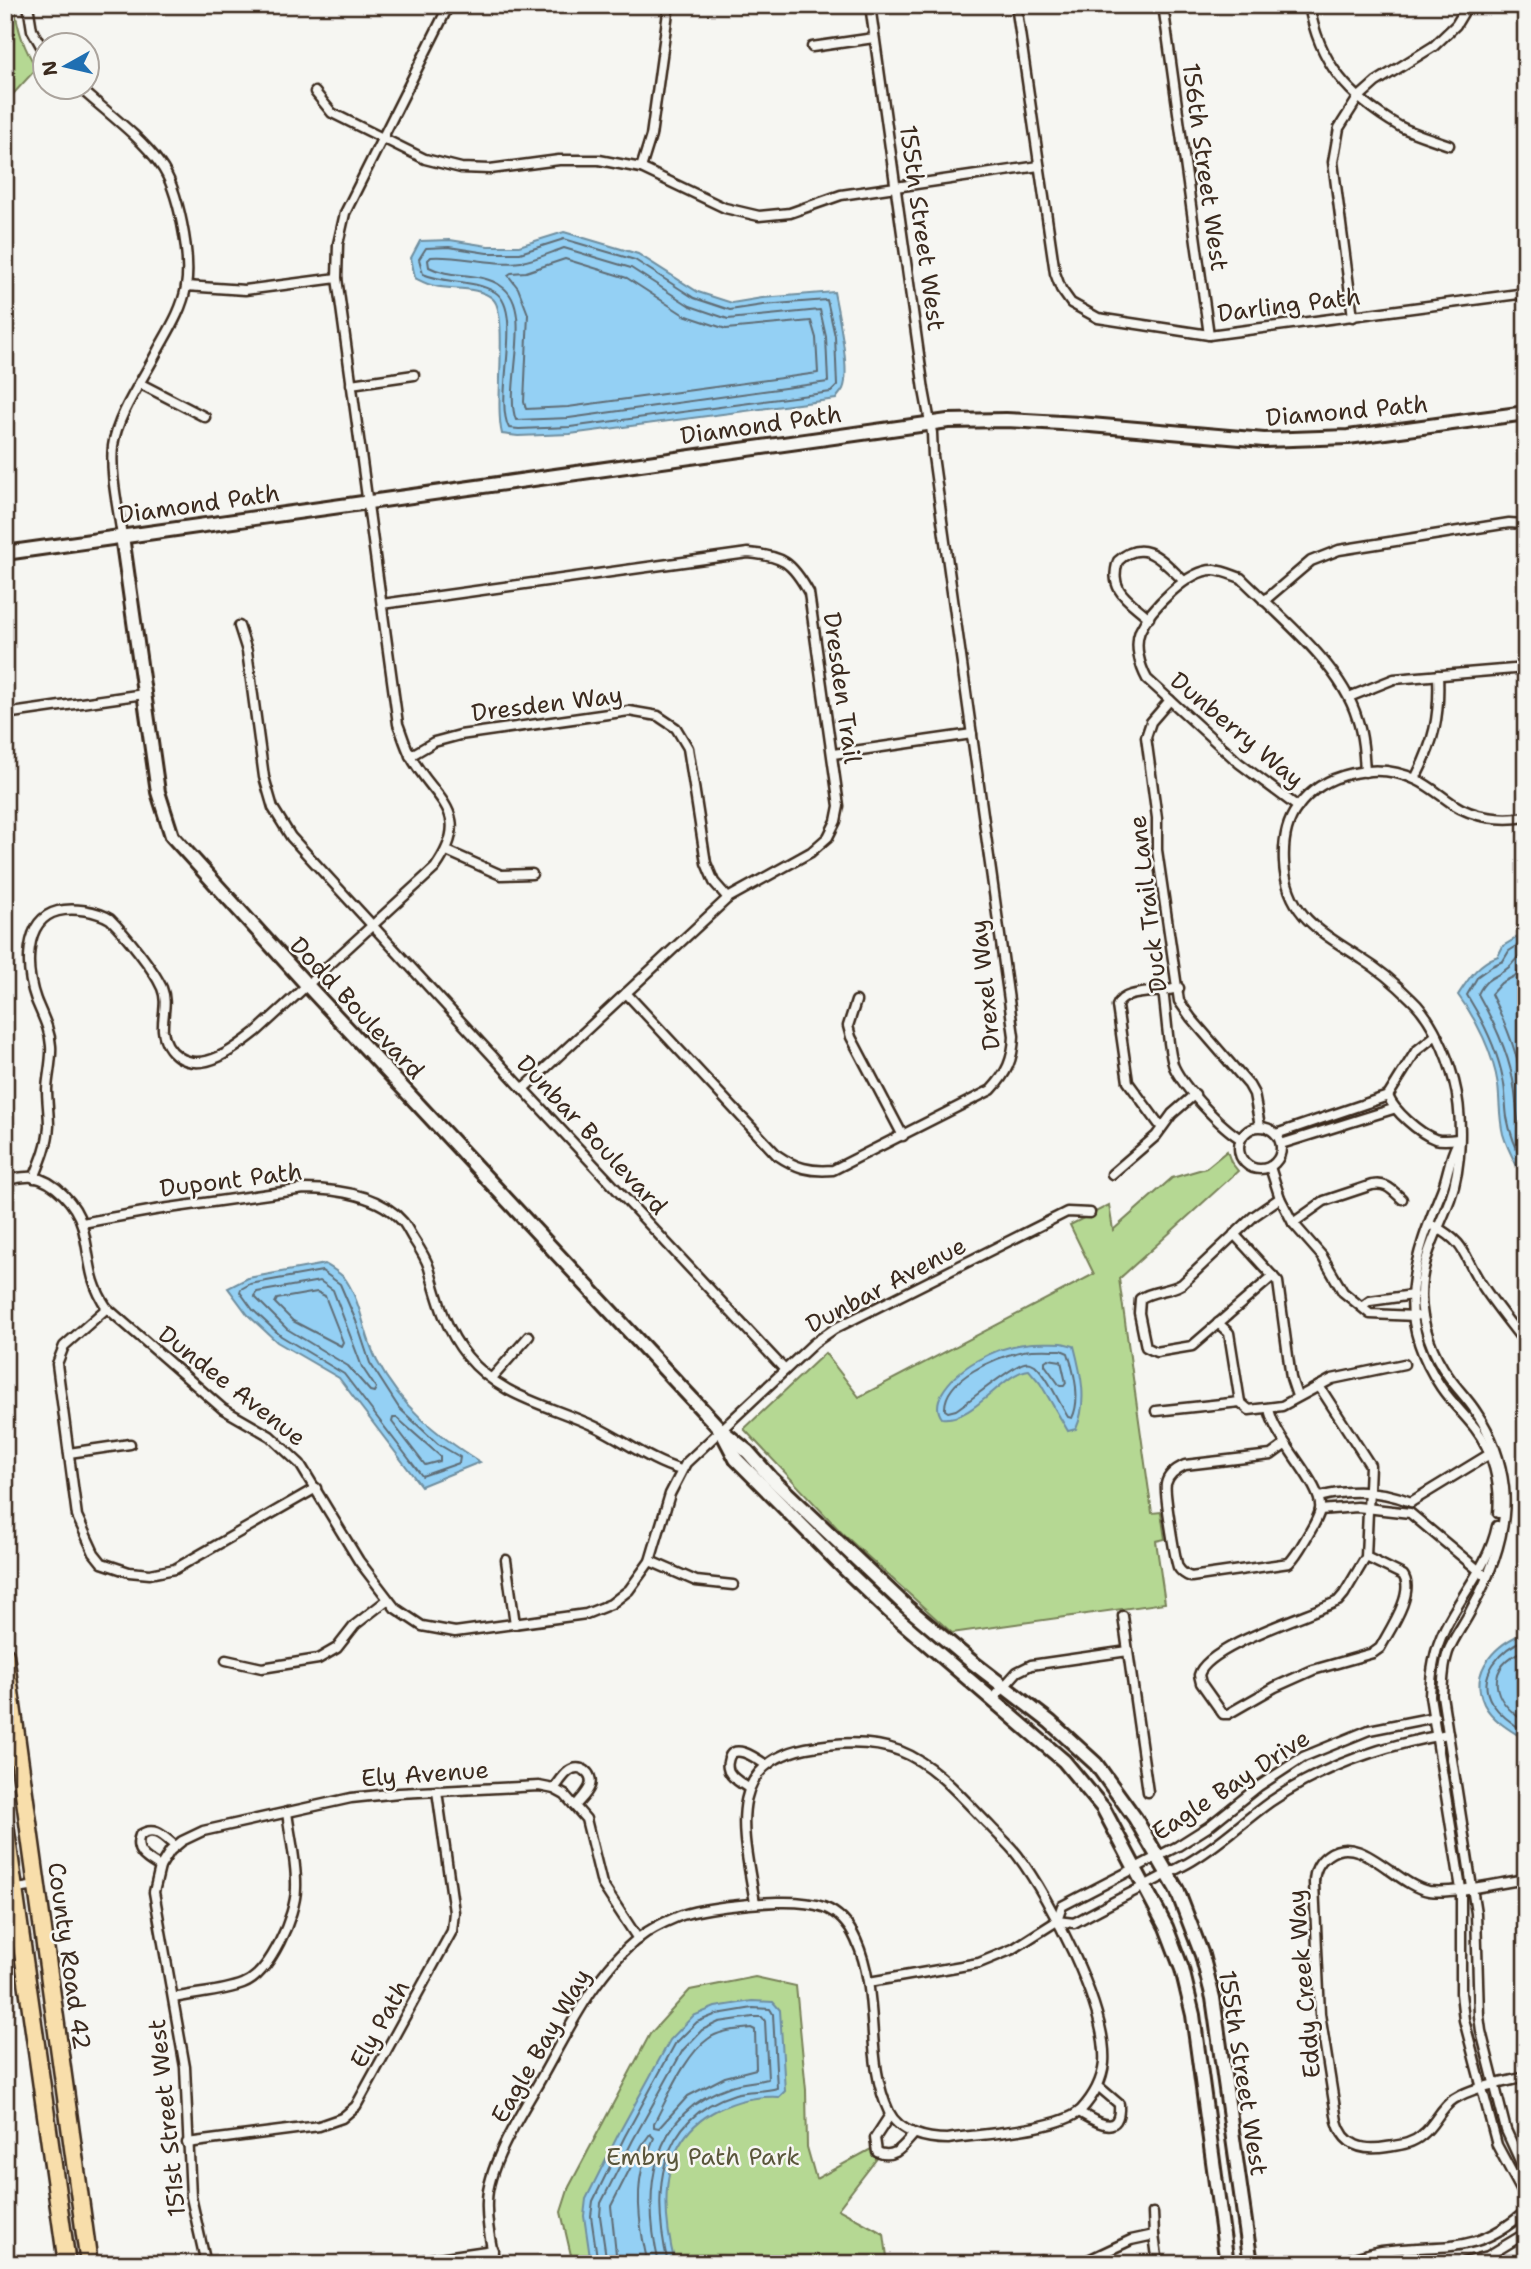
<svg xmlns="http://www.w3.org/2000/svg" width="1531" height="2269" viewBox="0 0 1531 2269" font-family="'Shantell Sans',sans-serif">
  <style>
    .green { fill: #b5d893; stroke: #788158; stroke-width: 2 }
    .water { fill: #94d0f4; stroke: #708e9e; stroke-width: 2 }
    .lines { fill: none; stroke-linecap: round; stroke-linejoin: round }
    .shore { stroke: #5f6c74; stroke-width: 2 }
    .street-casing { stroke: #3b2a1e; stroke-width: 13 }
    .secondary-casing { stroke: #3b2a1e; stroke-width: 18 }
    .highway-casing { stroke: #3b2a1e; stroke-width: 21 }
    .street { stroke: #f6f6f2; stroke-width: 8 }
    .secondary { stroke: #f6f6f2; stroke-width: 12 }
    .highway { stroke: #f8deab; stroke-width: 16 }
    .labels { text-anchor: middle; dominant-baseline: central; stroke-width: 5; stroke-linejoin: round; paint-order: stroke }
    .street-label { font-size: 24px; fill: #3b2a1e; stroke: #f6f6f2 }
    .park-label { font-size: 24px; fill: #5a563b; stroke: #f6f6f2 }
  </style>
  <rect width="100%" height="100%" fill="#f6f6f2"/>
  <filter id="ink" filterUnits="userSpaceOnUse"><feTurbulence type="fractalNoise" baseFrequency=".0143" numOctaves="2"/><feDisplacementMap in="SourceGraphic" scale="14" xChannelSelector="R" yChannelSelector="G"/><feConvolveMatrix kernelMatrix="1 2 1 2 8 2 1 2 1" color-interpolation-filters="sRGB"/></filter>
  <g filter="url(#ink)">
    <g class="green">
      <path d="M5,5H14C18,29 23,48 37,68L5,103Z"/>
      <polygon points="1227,1151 1231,1162 1238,1171 1119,1279 1152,1513 1161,1512 1165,1539 1156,1541 1165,1603 952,1633 843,1534 744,1429 825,1353 859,1397 1094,1274 1070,1225 1109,1205 1113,1230 1172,1178 1206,1168"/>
      <polygon points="755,1977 796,1986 806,2090 807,2147 816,2179 871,2149 878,2157 838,2209 884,2234 888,2264 573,2264 561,2212 569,2187 650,2034 690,1990"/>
    </g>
    <g class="water">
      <path d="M564,232L638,254L698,292L732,303L762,298L834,292C838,313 851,372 843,389C841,393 838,395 836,399L570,434L518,436L502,434C494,404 509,314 493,299C480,286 452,290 435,286C428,285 421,281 415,278L411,258L420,241L450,240L488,246H519Z"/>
      <path d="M1526,932V1185C1519,1168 1508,1152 1503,1134C1499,1118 1500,1102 1498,1085C1493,1053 1477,1020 1458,995C1469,978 1478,963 1498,956L1503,946Z"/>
      <path d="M325,1264C331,1268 342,1274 346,1280C362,1304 364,1336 377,1361C401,1407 437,1435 480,1462L421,1486L339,1378L277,1342L248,1315L228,1288L248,1278Z"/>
      <path d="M1062,1343L1074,1346C1081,1373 1088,1402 1076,1429L1068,1431L1040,1383L1029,1370C1003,1372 974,1422 942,1418C936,1410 937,1402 942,1393C957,1367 994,1348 1024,1344C1036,1342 1049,1343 1062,1343Z"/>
      <path d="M1526,1632V1740C1511,1731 1492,1720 1484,1704C1468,1670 1497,1643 1526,1632Z"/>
      <path d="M752,2001L773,2002L780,2010L785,2091L779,2097C756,2096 738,2100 717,2110C658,2140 661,2208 675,2264H591L584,2216L586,2199L619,2133L670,2040L693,2016L715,2007Z"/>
    </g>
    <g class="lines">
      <g class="shore">
        <path d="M564,239L635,260L694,298L730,310L763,305L827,300L835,336L837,386L831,392L570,427L519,429L509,428C493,398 525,311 495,292C473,279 446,284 423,274L419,259L426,248L449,247L487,253H520Z"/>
        <path d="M564,248L631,268L690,306L728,319L820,310L826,337L828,382L569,418L516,420C503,388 536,308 501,286C479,271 451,279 429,267L428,260L431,257C461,255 491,266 521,262C535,260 550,253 564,248Z"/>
        <polygon points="565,259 627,278 684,315 726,329 811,321 816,338 818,373 568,407 526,409 524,402 528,314 518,288 508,275 511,273 526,272"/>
        <path d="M1526,940L1509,951L1503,961L1492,966L1478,976L1467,995C1483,1021 1497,1048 1503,1079C1506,1091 1505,1104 1507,1117C1510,1135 1517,1151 1526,1167"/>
        <path d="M1526,951C1515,957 1516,961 1509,967C1496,979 1488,974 1478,994C1493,1021 1507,1049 1513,1080C1518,1106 1515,1122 1526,1148"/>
        <path d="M1526,963L1515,976L1501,983L1491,994C1512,1036 1522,1066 1526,1114"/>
        <polygon points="322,1271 340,1284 356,1321 370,1363 399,1408 438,1444 460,1457 459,1463 422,1476 344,1374 281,1336 253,1310 240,1292 241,1289 250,1284"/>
        <polygon points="320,1281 333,1290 362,1367 376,1388 374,1392 370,1391 348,1366 287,1329 254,1296 257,1292"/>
        <polygon points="317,1292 325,1296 343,1342 341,1346 293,1321 275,1303 277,1299"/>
        <path d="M1061,1350L1068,1353C1074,1371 1081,1400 1072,1418L1068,1417C1058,1401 1049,1378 1035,1365C1032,1363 1028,1362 1024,1363C1015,1364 968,1402 956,1410L948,1412L945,1410C943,1378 997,1357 1023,1351C1035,1349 1049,1350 1061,1350Z"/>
        <polygon points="1048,1359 1061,1361 1066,1383 1064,1386 1060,1386 1045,1365 1045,1361"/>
        <polygon points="393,1418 397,1418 440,1456 440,1461 425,1465 392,1422"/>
        <path d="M1526,1639C1501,1648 1475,1676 1492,1703C1500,1715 1514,1725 1526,1732"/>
        <path d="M1526,1649C1484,1667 1490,1700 1526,1722"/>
        <path d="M751,2028L755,2030L756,2069L725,2077L688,2096L659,2128L654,2127V2123C668,2098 684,2056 708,2039C720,2030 737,2030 751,2028Z"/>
        <path d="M598,2264L591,2216L593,2201L625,2136L675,2044L697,2022L717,2014L753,2008L770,2009L773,2014L777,2088C764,2092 749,2090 735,2094C655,2119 652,2195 668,2264"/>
        <path d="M607,2264L600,2216L601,2203L633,2140L683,2050L702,2030L719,2022L753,2017H762L765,2021L768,2079C756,2082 743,2082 731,2086C649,2113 642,2191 659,2264"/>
        <path d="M617,2264L611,2206L642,2145L650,2134L654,2138C650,2148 645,2159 642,2169C635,2200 641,2234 648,2264"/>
      </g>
      <defs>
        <g id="street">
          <polyline points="28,5 32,30 46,55"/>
          <polyline points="1016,5 1055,273 1061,289 1071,303 1098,318 1209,335 1526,293"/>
          <polyline points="1163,5 1209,335"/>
          <path d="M1309,5C1319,63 1349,97 1399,126C1414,134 1433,139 1449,145"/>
          <polyline points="812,47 874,38"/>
          <path d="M80,88C105,111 140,136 160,164C179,189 191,257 186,287C182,310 169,330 158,350C144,378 117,415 113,446C110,475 118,507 122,536"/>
          <polyline points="315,92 332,113 425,159 461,168 490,169 559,160 599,160 641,168 725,208 759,216 790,213 841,195 1039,166"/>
          <polyline points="641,168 651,136 669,5"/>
          <polyline points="186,286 245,290 337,278"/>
          <polyline points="1353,317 1333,162 1339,128 1358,98 1376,82 1434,46 1456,25 1468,5"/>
          <polyline points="141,384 205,417"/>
          <polyline points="351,384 414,375"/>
          <polyline points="1264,601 1311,561 1339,550 1509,523 1523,524 1526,526"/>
          <path d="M382,604L748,553C783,556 792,562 809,593L839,806L836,821L828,837L811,852L728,898L523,1089"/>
          <path d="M1149,618C1129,600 1108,591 1118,561C1145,536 1163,562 1184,581"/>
          <polyline points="239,626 247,651 264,777 273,808 291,837 523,1089 785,1370"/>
          <polyline points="1349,697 1394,679 1526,668"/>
          <polyline points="1170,700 1151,722 1146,737 1157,818 1157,850 1179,1001 1191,1018 1249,1085 1254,1094 1260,1126"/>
          <polyline points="5,714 144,694"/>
          <polyline points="833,754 972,734"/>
          <polyline points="410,756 434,742 460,735 629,711 658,716 676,728 688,748 706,863 714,882 728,898"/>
          <path d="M1415,779C1434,742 1440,717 1438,675"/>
          <path d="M1298,807L1239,763L1147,679C1140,666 1134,646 1140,631C1150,609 1189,569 1214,570C1224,571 1232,575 1241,578C1280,617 1341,665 1357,718C1363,736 1364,754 1365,772"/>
          <path d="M1526,817C1502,821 1474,818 1453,804C1441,796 1430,786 1417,780C1377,761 1323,772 1297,808C1286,823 1283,842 1284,862C1286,916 1322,932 1362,959C1380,970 1396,984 1411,999C1432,1018 1447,1054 1454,1081C1463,1115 1462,1167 1450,1199C1438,1231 1421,1259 1421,1295C1421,1323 1432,1354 1449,1377C1457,1389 1468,1399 1476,1412C1491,1434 1501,1461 1504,1488C1508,1529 1492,1572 1472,1608C1465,1623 1454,1636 1448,1652C1443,1666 1443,1681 1442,1695L1476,1913L1479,2016L1481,2031L1506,2130L1526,2174"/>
          <polyline points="447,851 501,875 532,874"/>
          <path d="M1179,988L1163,991C1166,1008 1168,1053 1174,1067C1184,1088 1221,1127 1241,1139"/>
          <path d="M626,993L777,1155C796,1168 810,1172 833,1170L991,1090C1007,1073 1013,1060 1014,1036L933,456L932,433L924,390L870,5"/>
          <polyline points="856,1001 848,1026 851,1037 903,1136"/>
          <path d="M1388,1096C1394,1111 1419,1133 1435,1139C1442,1141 1451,1140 1458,1139"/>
          <circle cx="1260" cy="1148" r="21"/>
          <path d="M1161,1127L1128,1082L1117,1006C1122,991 1149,993 1163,991"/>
          <polyline points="1276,1134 1388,1096 1416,1051 1436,1035"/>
          <polyline points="1281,1144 1393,1109"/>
          <path d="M1457,1144C1449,1159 1448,1175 1442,1190C1413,1261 1393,1316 1441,1387C1451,1402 1464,1414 1475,1428C1493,1451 1501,1484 1498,1513"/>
          <polyline points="1270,1167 1280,1198 1293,1223 1322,1256 1343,1292 1370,1314 1416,1316"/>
          <polyline points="1112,1174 1156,1136 1172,1114 1195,1094"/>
          <path d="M34,1178C41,1161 48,1145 49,1126C49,1114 47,1101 47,1089C48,1074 52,1060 51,1046C50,1029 42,1015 36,1000C26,972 22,920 58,911C73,907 97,911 110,919C125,934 153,968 162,988C168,1003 162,1015 163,1030C164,1041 170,1051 179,1057C204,1073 236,1048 256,1032L435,868C475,811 434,801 410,755C405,745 402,734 398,724L337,278L338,244L345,213L449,5"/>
          <path d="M5,1180C14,1179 24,1176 33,1177C55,1181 76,1204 82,1225C91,1257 87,1279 107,1308L223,1409L270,1436L300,1464L359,1561L395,1608L422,1626L455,1632L586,1614L611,1604L629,1590L650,1561L670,1494L686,1463L814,1343L834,1329L1067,1212L1090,1213"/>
          <path d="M82,1223L155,1210L304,1189C337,1189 380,1195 403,1222C407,1227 410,1234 414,1240C420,1249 426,1258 429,1268C438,1300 445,1329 467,1356C501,1398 550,1405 596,1427C625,1441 650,1461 681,1470"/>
          <path d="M1293,1223L1324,1201L1372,1185C1386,1182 1392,1190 1402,1199"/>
          <path d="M1434,1226C1468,1244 1463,1257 1482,1285C1493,1302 1506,1318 1519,1335"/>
          <polyline points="1234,1234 1278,1282 1291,1378 1297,1396"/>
          <path d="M1273,1276L1192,1346L1156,1352L1146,1347L1139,1313L1140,1299C1152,1290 1169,1292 1182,1284L1254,1216L1280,1198"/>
          <polyline points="1363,1306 1370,1301 1413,1295"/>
          <polyline points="107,1308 64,1346 57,1364 77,1516 94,1553 102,1563 129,1572 150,1574 175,1569 316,1488"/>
          <polyline points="1218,1323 1229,1333 1240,1402"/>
          <polyline points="492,1378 529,1336"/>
          <path d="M1319,1386L1370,1465L1366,1557L1403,1575C1416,1592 1389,1631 1380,1648L1373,1653L1313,1670L1275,1687L1228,1714H1223L1201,1683L1199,1675C1207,1646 1310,1615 1338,1601L1344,1594L1366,1557"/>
          <path d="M1269,1408C1273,1439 1324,1485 1320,1510C1318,1519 1312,1528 1308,1535C1302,1545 1297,1555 1289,1563L1191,1577C1185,1575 1181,1572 1178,1567C1175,1558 1164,1492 1166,1484C1168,1474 1176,1469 1185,1465L1271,1455L1286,1444"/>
          <polyline points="1156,1411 1240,1402 1249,1410 1282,1406 1332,1379 1404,1364"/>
          <polyline points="69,1453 130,1444"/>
          <path d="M1319,1497C1350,1489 1381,1490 1411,1502"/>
          <polyline points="1411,1502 1493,1452"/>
          <polyline points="1320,1510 1357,1507 1410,1513 1483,1574"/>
          <path d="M1497,1526C1489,1565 1462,1593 1445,1628C1434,1650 1431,1672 1430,1696L1461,1889V1993L1464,2020L1497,2145L1526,2199"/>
          <polyline points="506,1560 515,1624"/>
          <polyline points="650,1561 696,1581 733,1585"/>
          <polyline points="1123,1616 1148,1792"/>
          <polyline points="226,1660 262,1668 318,1659 337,1648 355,1625 387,1600"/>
          <polyline points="993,1699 1017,1672 1031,1665 1128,1651"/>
          <path d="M748,1788C743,1784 733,1779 730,1773C728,1771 727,1765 728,1762C731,1740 756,1758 766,1765"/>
          <path d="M554,1789C558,1784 563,1775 569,1771C580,1763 594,1773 590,1786C587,1794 581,1799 576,1805"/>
          <path d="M160,1867C147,1859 133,1852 140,1835C155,1825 164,1837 175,1846"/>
          <path d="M1526,1879C1498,1883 1455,1894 1429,1891C1396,1886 1361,1831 1328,1855C1318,1862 1314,1872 1314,1883L1320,2014L1337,2121C1344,2147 1364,2151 1387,2147C1400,2145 1412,2144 1422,2135C1435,2125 1440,2108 1454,2099C1475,2086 1502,2083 1526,2077"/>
          <polyline points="5,1891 36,1886"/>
          <path d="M1057,1921L1074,1923C1112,1902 1151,1883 1188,1863C1218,1846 1242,1822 1270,1802C1324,1765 1383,1745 1448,1734"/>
          <polyline points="869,1982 979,1963 1013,1949 1057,1921 1062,1906 1178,1846 1208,1827 1259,1786 1303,1757 1369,1730 1435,1717"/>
          <path d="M174,1998C196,1993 222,1992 243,1984C270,1974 296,1914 296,1888C297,1863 290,1837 287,1812"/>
          <path d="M1079,2112C1096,2122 1121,2138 1119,2104L1098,2086"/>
          <path d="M890,2115L875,2138L877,2152C895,2160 903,2146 914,2134"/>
          <polyline points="187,2143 319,2126 342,2118 356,2106 452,1931 454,1912 437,1791"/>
          <polyline points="1153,2213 1154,2235"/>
          <polyline points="206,2264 191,2197 185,2067 154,1892 160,1867 170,1851 182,1841 203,1831 351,1798 399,1793 539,1786 554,1789 565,1795 586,1819 602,1884 638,1939"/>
          <polyline points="398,2264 493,2250"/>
          <path d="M495,2264C491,2243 486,2222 487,2201C488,2167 518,2118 535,2089C564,2039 593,1973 640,1937C650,1929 665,1922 677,1917C697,1908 754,1903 777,1902C812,1901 840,1904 856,1940C881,1995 864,2060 889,2112C899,2133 927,2139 948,2139C979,2134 1060,2130 1081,2110C1093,2097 1102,2081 1104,2063C1108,2009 1050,1899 1018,1856C1010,1845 998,1835 989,1825C963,1799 936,1765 900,1751C871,1740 837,1742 806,1748C721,1765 745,1840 755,1903"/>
          <polyline points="1024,2264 1042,2261 1049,2264"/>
          <polyline points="1080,2264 1131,2240 1154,2235 1158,2264"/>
          <path d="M1328,2264C1347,2261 1364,2254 1382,2251C1444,2242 1472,2258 1526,2211"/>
          <polyline points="1458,2264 1488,2256 1526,2233"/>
        </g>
        <g id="secondary">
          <polyline points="122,536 158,792 172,836 307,985 721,1430 748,1452 771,1478 908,1608 972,1662 1050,1722 1096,1764 1135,1818 1177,1890 1202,1955 1213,1998 1251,2264"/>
          <polyline points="5,553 948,421 1006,420 1079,424 1264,440 1348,437 1526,413"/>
          <polyline points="724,1436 736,1459 845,1569 889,1611 1064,1761 1103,1808 1166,1927 1182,1969 1193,2015 1227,2264"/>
        </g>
        <g id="highway">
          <polyline points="5,1655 89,2264"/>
          <polyline points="5,1825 67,2264"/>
        </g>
      </defs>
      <use href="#street" class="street-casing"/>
      <use href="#secondary" class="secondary-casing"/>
      <use href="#highway" class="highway-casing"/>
      <use href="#street" class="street"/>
      <use href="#secondary" class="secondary"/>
      <use href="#highway" class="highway"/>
    </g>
  </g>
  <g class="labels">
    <g class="street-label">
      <text transform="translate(1205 167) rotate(82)">156th Street West</text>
      <text transform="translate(922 228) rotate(82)">155th Street West</text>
      <text transform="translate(1289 305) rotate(-7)">Darling Path</text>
      <text transform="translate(1347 411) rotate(-5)">Diamond Path</text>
      <text transform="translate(761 425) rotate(-8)">Diamond Path</text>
      <text transform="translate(199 504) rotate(-8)">Diamond Path</text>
      <text transform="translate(842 688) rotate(82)">Dresden Trail</text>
      <text transform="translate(547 704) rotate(-7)">Dresden Way</text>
      <text transform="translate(1237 730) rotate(40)">Dunberry Way</text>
      <text transform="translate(1148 904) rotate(-97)">Duck Trail Lane</text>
      <text transform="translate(985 985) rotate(-96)">Drexel Way</text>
      <text transform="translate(357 1008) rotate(47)">Dodd Boulevard</text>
      <text transform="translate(592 1135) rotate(47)">Dunbar Boulevard</text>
      <text transform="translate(231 1180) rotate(-7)">Dupont Path</text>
      <text transform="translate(886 1285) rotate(-28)">Dunbar Avenue</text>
      <text transform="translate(232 1386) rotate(38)">Dundee Avenue</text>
      <text transform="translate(425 1774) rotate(-4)">Ely Avenue</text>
      <text transform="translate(1231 1785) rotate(-33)">Eagle Bay Drive</text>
      <text transform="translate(69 1956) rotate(82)">County Road 42</text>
      <text transform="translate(1304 1984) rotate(-95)">Eddy Creek Way</text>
      <text transform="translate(380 2024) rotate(-61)">Ely Path</text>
      <text transform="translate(541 2046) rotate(-60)">Eagle Bay Way</text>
      <text transform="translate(1243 2073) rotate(81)">155th Street West</text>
      <text transform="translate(167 2118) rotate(-96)">151st Street West</text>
    </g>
    <g class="park-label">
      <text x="703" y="2157">Embry Path Park</text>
    </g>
  </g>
  <rect width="1531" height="2269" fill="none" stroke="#f6f6f2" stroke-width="28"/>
  <rect x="14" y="14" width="1503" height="2241" fill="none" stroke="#3b2a1e" stroke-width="2.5" filter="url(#ink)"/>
  <g transform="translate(66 66) rotate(262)"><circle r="33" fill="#f6f6f2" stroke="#aba49d" stroke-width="2"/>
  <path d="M0-5L12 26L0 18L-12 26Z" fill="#1f6fb2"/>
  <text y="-10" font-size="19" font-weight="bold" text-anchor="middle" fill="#3b2a1e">N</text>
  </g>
</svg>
